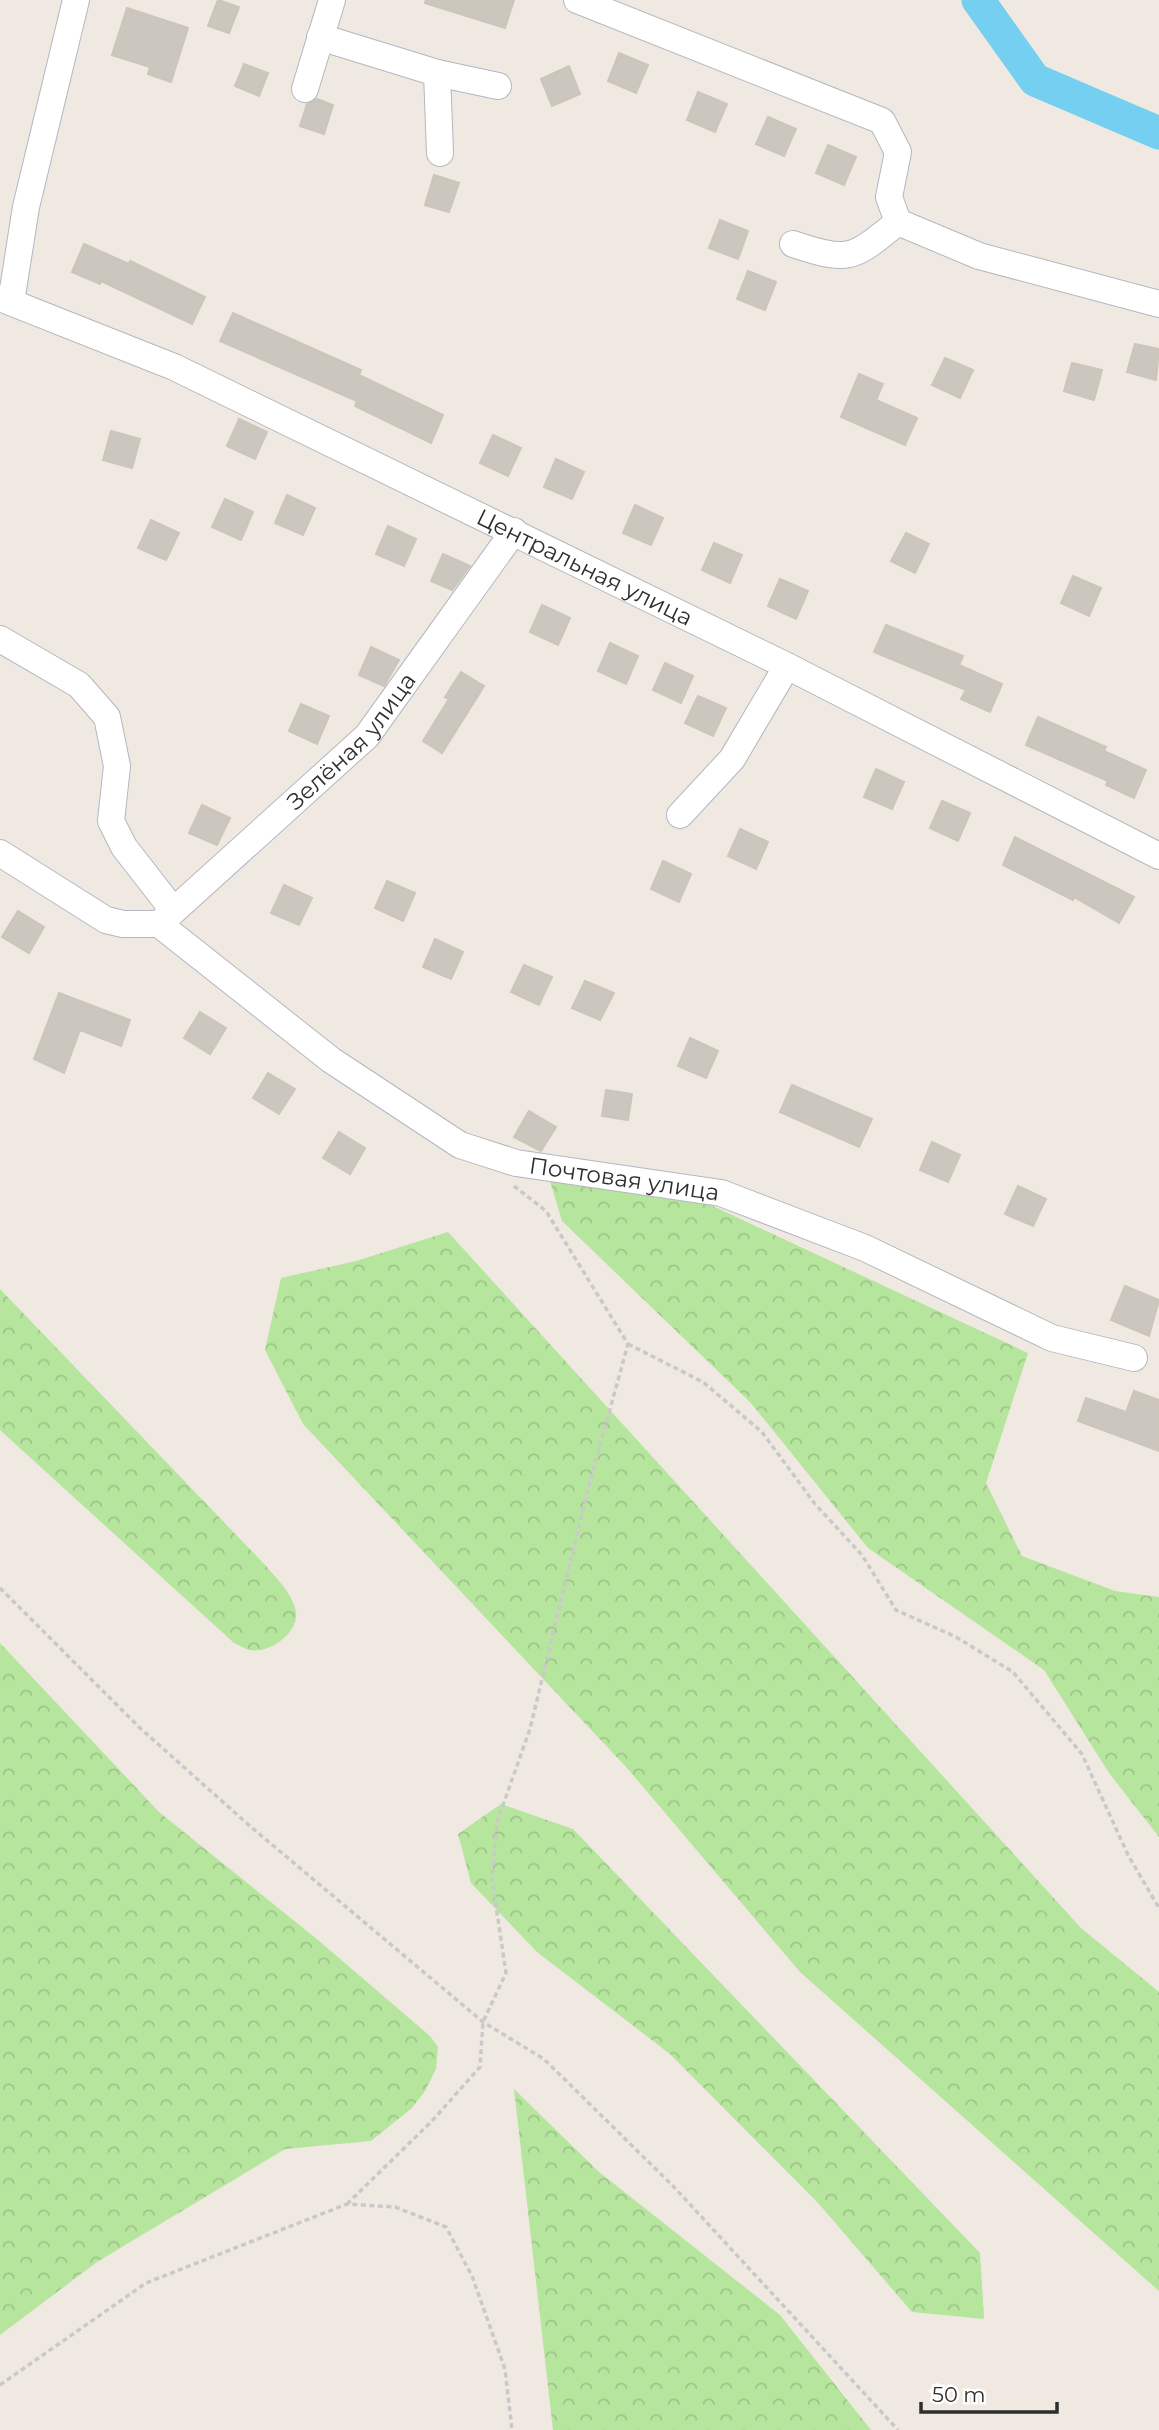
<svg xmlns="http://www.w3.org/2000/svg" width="1159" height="2430" viewBox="0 0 1159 2430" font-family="Montserrat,sans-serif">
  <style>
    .forest { fill: url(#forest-crowns) }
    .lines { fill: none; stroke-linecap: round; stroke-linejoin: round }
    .river { stroke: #75cff0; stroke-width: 33 }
    .building { fill: #cbc7bf; stroke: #cbc5ba; stroke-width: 2 }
    .minor-casing { stroke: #b4b7c1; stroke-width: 28 }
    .path { stroke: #c9c9c9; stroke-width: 3.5; stroke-dasharray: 5 3.5; stroke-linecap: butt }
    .minor { stroke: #fff; stroke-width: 26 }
    .labels { text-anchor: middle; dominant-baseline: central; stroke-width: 5; stroke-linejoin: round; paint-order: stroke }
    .street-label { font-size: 23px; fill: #2e2e2e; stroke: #fff }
  </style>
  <defs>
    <pattern id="forest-crowns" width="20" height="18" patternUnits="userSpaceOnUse" patternTransform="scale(1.75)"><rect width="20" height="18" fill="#b6e59e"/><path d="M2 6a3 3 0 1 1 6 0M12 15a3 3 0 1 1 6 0" fill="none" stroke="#9dc588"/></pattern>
  </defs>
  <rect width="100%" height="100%" fill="#efe9e1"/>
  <g class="forest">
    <polygon points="549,1178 674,1188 1028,1353 986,1483 1022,1556 1115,1591 1159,1597 1159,1837 1109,1773 1044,1670 868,1548 750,1402 562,1221"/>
    <polygon points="448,1232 1081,1928 1159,1992 1159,2291 800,1972 627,1768 303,1424 265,1350 281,1278 356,1261"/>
    <path d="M0,1289L266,1566C277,1579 293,1594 296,1612C299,1633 269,1654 250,1650C245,1649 239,1645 234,1643L0,1430Z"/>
    <polygon points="0,1643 159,1812 318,1940 430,2036 438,2047 436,2069 425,2091 412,2108 371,2141 285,2149 97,2262 0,2335"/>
    <polygon points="501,1804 573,1829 980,2253 984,2319 912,2312 819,2204 670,2054 537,1952 471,1883 458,1834"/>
    <polygon points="514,2089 599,2172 780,2315 871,2430 553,2430"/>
  </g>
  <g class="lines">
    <polyline class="river" points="978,0 1035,80 1159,133"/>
  </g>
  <g class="building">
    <polygon points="218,0 239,7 229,33 208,26"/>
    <polygon points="426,0 514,0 505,28 425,3"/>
    <polygon points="127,8 188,28 171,82 148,74 150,67 112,55"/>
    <polygon points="619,53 648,65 636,93 608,81"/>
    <polygon points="244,64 268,73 259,96 235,86"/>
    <polygon points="569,66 580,94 552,106 541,79"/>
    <polygon points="698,92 727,104 715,132 687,120"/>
    <polygon points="317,99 333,105 324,134 300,126 307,104"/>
    <polygon points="768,117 796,129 784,156 756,144"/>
    <polygon points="828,145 856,157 844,185 816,173"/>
    <polygon points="434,175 459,183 449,212 425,205"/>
    <polygon points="720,220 748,231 738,259 709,248"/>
    <polygon points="84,244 129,264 130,261 205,297 192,324 101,281 100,284 72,272"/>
    <polygon points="748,271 776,282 765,310 737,299"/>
    <polygon points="233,313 361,370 359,375 443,415 431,443 355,406 357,401 220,341"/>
    <polygon points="1135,344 1159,349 1156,380 1127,372"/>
    <polygon points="945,358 973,370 960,398 932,385"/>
    <polygon points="1072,363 1102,370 1094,400 1064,391"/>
    <polygon points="859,374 883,384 876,400 917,418 905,445 841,417"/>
    <polygon points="239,419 267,432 255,459 227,446"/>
    <polygon points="111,431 140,439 132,468 103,460"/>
    <polygon points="493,435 521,448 508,476 480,463"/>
    <polygon points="556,459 584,472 572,499 544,487"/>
    <polygon points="287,495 315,508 303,535 275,523"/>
    <polygon points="225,499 253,512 241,540 212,527"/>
    <polygon points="635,505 663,518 651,545 623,533"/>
    <polygon points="151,520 179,533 166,560 138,548"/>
    <polygon points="388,526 416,539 404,566 376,554"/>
    <polygon points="906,533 929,544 915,573 891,561"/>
    <polygon points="714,543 742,555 730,583 702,570"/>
    <polygon points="443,554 470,566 452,590 431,581"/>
    <polygon points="1073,576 1101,588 1089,616 1061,603"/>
    <polygon points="780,579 808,591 796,619 768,606"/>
    <polygon points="542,605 570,618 558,645 530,632"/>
    <polygon points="886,625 963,656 959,665 1002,684 990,712 961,699 966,690 874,652"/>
    <polygon points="610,643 638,656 626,684 598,671"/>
    <polygon points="371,647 399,660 384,686 359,675"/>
    <polygon points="665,663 693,676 681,703 653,690"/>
    <polygon points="461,672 484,686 442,753 423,741 449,699 445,697"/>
    <polygon points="698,696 726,708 713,736 685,723"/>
    <polygon points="301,704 329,716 317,744 289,731"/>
    <polygon points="1038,717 1106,747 1104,751 1146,770 1134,798 1106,785 1108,781 1026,745"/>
    <polygon points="876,769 904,782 892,809 864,797"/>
    <polygon points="942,801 970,813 958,841 930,828"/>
    <polygon points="202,805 230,818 217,845 189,833"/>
    <polygon points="740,829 768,842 756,869 728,856"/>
    <polygon points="1015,837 1134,897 1119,923 1074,897 1073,900 1003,865"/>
    <polygon points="663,861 691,874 679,902 651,889"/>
    <polygon points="387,881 415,893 403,921 375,908"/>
    <polygon points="284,885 312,898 299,925 271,913"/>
    <polygon points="18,911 44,927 29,953 2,937"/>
    <polygon points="435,939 463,952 451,979 423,967"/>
    <polygon points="524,965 552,977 539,1005 511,992"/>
    <polygon points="585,981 614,993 600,1020 572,1008"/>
    <polygon points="59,993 130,1020 121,1046 80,1030 64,1073 34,1059"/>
    <polygon points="200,1012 226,1028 210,1054 184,1038"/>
    <polygon points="690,1038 718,1051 706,1078 678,1066"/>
    <polygon points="268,1073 295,1089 279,1114 253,1098"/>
    <polygon points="792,1085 872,1119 859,1147 780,1112"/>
    <polygon points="606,1090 632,1094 628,1120 602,1116"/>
    <polygon points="529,1111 556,1127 541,1151 514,1137"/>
    <polygon points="339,1132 365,1148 350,1174 323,1158"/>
    <polygon points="932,1142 960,1155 948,1182 920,1170"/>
    <polygon points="1018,1186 1046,1199 1033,1226 1005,1214"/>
    <polygon points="1125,1286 1159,1300 1149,1336 1111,1320"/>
    <polygon points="1134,1391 1159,1400 1159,1451 1078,1421 1086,1398 1126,1412"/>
  </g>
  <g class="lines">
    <defs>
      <g id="minor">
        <polyline points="577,0 882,121 898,152 889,197 898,222"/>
        <polyline points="320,37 437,73 440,153"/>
        <polyline points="437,73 498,86"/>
        <polyline points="305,89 332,0"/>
        <path d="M793,244C850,263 852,259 898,222L979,256L1159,304"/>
        <path id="s1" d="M0,298L174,367L787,666L1159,856"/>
        <polyline points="11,302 26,207 76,0"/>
        <polyline points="0,639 79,685 107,717 117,766 111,821 124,847 173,910"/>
        <polyline points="680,815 732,759 787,666"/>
        <polyline points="0,853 106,920 123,924 159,924"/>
        <path id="s2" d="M159,924L331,1060L460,1145L516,1163L721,1193L865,1248L1052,1338L1134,1358"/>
        <path id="s3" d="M159,924L367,736L514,531"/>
      </g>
    </defs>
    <use href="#minor" class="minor-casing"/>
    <g class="path">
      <polyline points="628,1344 703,1382 762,1432 815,1504 862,1555 896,1610 956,1637 1013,1672 1082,1754 1128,1855 1159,1908"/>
      <polyline points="0,1588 140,1728 251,1827 483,2022 544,2059 674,2187 898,2430"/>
      <polyline points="347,2204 432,2121 480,2067 483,2022 506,1973 492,1879 497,1822 530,1729 589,1485 628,1344 546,1211 514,1186"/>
      <polyline points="0,2385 146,2283 347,2204 395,2207 446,2227 472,2276 505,2369 512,2430"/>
    </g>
    <use href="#minor" class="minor"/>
  </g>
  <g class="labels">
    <g class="street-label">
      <text stroke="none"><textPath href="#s1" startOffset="644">Центральная улица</textPath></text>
      <text stroke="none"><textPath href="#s3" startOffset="266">Зелёная улица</textPath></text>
      <text stroke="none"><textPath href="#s2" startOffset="542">Почтовая улица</textPath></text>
    </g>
  </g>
  <path d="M921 2402v10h136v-10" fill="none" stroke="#2e2e2e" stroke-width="3.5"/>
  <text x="932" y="2402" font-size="21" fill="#2e2e2e" stroke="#ffffff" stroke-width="5" paint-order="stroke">50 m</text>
</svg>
